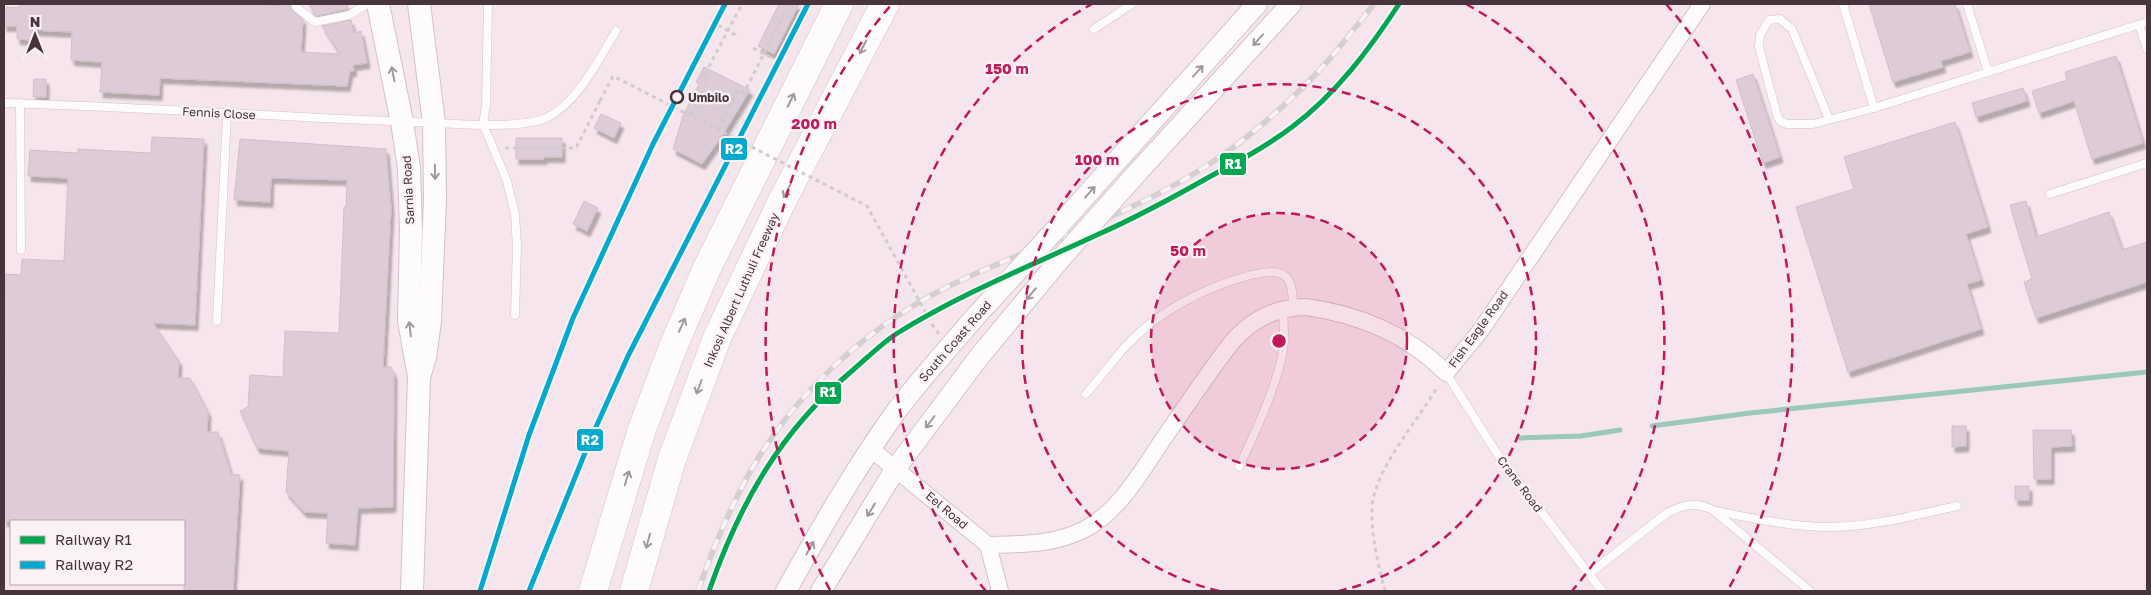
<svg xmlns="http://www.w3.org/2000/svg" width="2151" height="595" viewBox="0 0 2151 595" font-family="'Golos Text',sans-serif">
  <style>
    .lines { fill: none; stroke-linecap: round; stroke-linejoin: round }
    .stream { stroke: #9ac9ba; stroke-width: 5 }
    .building { fill: #ddccd7; stroke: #cfc0c9; filter: url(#shadow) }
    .service-casing { stroke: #d3c2c9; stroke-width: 9 }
    .minor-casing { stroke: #d3c2c9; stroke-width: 18 }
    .tertiary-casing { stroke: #d3c2c9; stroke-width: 22 }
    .secondary-casing { stroke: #d3c2c9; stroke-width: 24 }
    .motorway-casing { stroke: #d3c2c9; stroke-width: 29 }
    .path { stroke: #d1cbcd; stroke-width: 3; stroke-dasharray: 4 4; stroke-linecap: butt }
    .service { stroke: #fefbfc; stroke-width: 8 }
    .minor { stroke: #fefbfc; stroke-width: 16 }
    .tertiary { stroke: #fefbfc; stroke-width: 20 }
    .secondary { stroke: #fefbfc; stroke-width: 22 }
    .motorway { stroke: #fefbfc; stroke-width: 28 }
    .rail-casing { stroke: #d4cfd1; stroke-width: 5.5 }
    .rail { stroke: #fcf2f6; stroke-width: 4; stroke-dasharray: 11; stroke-linecap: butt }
    .tertiary-bridge-casing { stroke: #d3c2c9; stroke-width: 22; stroke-linecap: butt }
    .path-bridge { stroke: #d1cbcd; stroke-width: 3; stroke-dasharray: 4 4; stroke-linecap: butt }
    .tertiary-bridge { stroke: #fefbfc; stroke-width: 20 }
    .rail-1-casing { stroke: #fcf2f6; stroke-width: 9 }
    .rail-2-casing { stroke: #fcf2f6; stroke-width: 9 }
    .rail-1 { stroke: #00a651; stroke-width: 5 }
    .rail-2 { stroke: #00a9ce; stroke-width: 5 }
    .oneway { stroke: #a2989c }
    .ring { fill: none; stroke: #c2185b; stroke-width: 2.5; stroke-dasharray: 9 6 }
    .stop-dot { fill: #fcf2f6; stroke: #47343c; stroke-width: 2.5 }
    .labels { text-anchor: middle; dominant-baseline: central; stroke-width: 4.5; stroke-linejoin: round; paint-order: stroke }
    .stop-label { font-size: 12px; font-weight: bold; fill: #47343c; stroke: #fcf2f6; text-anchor: start }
    .street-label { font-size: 12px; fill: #47343c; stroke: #fcf2f6 }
    .centre { fill: #c2185b; stroke: #fcf2f6; stroke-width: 2.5 }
    .ring-label { font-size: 15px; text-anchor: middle; font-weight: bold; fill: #c2185b; stroke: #fcf2f6; stroke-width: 4.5; stroke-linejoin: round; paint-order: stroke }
    .line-badge { stroke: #fcf2f6; stroke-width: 2 }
    .badge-label { font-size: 14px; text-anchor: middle; font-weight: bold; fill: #fff }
  </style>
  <defs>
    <filter id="shadow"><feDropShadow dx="3" dy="5.5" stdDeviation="1" flood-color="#0004"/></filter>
  </defs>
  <rect width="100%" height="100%" fill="#f6e5ec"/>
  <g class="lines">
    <g class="stream">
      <polyline points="1652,426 1750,413 2147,372"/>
      <polyline points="1520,438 1581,436 1620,430"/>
    </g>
  </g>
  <g class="building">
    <polygon points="20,4 254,4 282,6 282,4 290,5 292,11 303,19 301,52 340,54 322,26 351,20 354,33 361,31 367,63 353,65 354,71 350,71 347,86 160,78 159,95 100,92 102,62 71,60 72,32 33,30 32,40 17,39 17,26 4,26 4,8 20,7"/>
    <polygon points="309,4 347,4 348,9 316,16"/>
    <polygon points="779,4 799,4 774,54 758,46"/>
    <polygon points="1869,4 1955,4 1970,52 1941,61 1943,67 1893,82"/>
    <polygon points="2116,56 2143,143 2092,159 2074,101 2039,113 2032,91 2067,80 2065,72"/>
    <polygon points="704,67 750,90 722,136 702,164 673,149 683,116 699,84 696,82"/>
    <polygon points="1753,74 1780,157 1763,163 1736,80"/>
    <polygon points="34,79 46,79 46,97 33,97"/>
    <polygon points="2023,88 2027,101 1976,117 1972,103"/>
    <polygon points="601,114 621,123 614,138 594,128"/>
    <polygon points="1955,122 1988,227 1966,234 1981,280 1967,284 1981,329 1848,372 1796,207 1854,189 1844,157"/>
    <polygon points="152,137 204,139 195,325 153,323 179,361 178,378 190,378 208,412 207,432 218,432 231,474 240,475 233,591 184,591 184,521 4,521 5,274 21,275 22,259 64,261 68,178 28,176 30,150 78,153 78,149 151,153"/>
    <polygon points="516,138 562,138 562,157 544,157 544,159 516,159"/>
    <polygon points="240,139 386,149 391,208 383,367 391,367 394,374 393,507 358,508 355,545 326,543 328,513 304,512 286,492 289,451 257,448 240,411 248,407 250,375 283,377 285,331 339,333 344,207 346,207 347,180 271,178 270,202 234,200"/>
    <polygon points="584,201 598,208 587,231 573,224"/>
    <polygon points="2026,201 2036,237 2109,212 2122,250 2147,242 2147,282 2036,318 2024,282 2032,279 2010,205"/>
    <polygon points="1952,426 1966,426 1966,446 1952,447"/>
    <polygon points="2033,430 2071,430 2072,446 2051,447 2051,479 2034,479"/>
    <rect x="2015" y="486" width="14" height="14"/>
  </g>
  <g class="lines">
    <defs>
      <g id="service">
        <polyline points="295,4 296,7 315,22 349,15 367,4"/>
        <polyline points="488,4 486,105 483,124 507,181 515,214 517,246 515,315"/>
        <polyline points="1843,4 1874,108"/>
        <polyline points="1967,4 1988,72"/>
        <polyline points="2139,25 2147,49"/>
        <polyline points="1094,29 1132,4"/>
        <path d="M4,103C141,107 278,117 415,122C445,123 520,130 546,118C577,104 599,59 616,31"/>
        <polyline points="20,103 21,250"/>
        <polyline points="1829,119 1792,29 1780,19 1769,20 1760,35 1759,47 1777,115 1780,121 1787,124 1813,124 1874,108 2147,22"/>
        <polyline points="2050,194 2147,163"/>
        <polyline points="217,321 227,113"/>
        <polyline points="1446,373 1500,458 1602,591"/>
        <path d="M1086,394C1099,379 1112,362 1125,347C1158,311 1205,287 1251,275C1261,273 1279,268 1287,278C1293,284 1292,299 1294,307"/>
        <path d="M1239,467C1254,435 1275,390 1282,356C1285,341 1284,326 1283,310"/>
        <path d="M1715,511C1752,518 1791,527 1829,527C1872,527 1915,515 1957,506"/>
        <path d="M1589,574L1667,513C1684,504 1696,502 1713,510L1810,591"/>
      </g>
      <g id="minor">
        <polyline points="871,449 988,545 1000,591"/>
        <path d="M988,545C1021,544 1055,545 1085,529C1120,511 1142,470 1164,438C1186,406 1208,373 1232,342C1251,320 1276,307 1306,307C1358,314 1409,335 1446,373L1481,330L1702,4"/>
      </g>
      <g id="tertiary">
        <polyline points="1137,173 1291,4"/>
        <polyline points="1057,228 1257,4"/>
        <path d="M786,591C820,530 854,470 895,413C920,379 949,348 976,316"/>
        <polyline points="821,591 896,468 979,357 1062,257"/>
      </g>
      <g id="secondary">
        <polyline points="378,4 402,122 409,168 411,230 409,321 418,371"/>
        <polyline points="412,591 419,377 425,357 430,321 435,200 434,123 419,4"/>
      </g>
      <g id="motorway">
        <polyline points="593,591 642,429 673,347 707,268 839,4"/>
        <polyline points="634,591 672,459 717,338 783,199 885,4"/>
      </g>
    </defs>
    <use href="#service" class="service-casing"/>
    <use href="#minor" class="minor-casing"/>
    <use href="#tertiary" class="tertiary-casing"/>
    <use href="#secondary" class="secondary-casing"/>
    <use href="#motorway" class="motorway-casing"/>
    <g class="path">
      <polyline points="718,25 739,37"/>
      <polyline points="753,48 774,59"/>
      <polyline points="691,115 709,80 704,76 742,4"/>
      <polyline points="718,129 737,92 743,95 789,4"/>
      <polyline points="505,148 576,148 600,101"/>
      <polyline points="932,324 939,334"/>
      <path d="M1385,591C1378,564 1371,536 1372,507C1374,470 1419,419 1438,386"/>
    </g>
    <use href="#service" class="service"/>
    <use href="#minor" class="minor"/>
    <use href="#tertiary" class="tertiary"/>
    <use href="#secondary" class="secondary"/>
    <use href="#motorway" class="motorway"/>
    <defs>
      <g id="rail">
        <path d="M698,591C709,559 722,527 737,497C784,399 870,321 968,277C1048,241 1134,213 1208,165C1246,140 1283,108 1315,75C1336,53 1355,28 1374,4"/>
        <path d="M709,591C740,503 780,431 853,370C867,358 881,344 896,334C960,294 1030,266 1099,234C1137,217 1174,197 1211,176C1239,161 1267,146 1292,127C1336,94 1369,50 1399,4"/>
      </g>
    </defs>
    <use href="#rail" class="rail-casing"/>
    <use href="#rail" class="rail"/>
    <defs>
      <g id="tertiary-bridge">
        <polyline points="1062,257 1137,173"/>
        <polyline points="976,316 1057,228"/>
      </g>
    </defs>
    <use href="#tertiary-bridge" class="tertiary-bridge-casing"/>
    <polyline class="path-bridge" points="600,101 613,76 867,206 932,324"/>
    <use href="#tertiary-bridge" class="tertiary-bridge"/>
    <defs>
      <path id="rail-1" d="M709,591C740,503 780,431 853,370C867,358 881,344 896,334C960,294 1030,266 1099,234C1137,217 1174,197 1211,176C1239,161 1267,146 1292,127C1336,94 1369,50 1399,4"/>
      <g id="rail-2">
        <polyline points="480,591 529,435 573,318 653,144 725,4"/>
        <polyline points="529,591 591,438 628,356 808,4"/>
      </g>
    </defs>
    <use href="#rail-1" class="rail-1-casing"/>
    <use href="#rail-2" class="rail-2-casing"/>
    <use href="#rail-1" class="rail-1"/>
    <use href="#rail-2" class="rail-2"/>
  </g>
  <defs><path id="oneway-shaft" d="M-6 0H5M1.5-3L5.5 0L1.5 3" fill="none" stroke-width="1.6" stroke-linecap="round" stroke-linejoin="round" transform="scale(1.25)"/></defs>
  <g class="oneway">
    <use href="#oneway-shaft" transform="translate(1258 40) rotate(132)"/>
    <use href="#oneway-shaft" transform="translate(863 47) rotate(117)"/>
    <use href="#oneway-shaft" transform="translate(1198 71) rotate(-48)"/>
    <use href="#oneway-shaft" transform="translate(393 74) rotate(-101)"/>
    <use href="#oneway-shaft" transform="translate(791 100) rotate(-64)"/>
    <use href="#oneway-shaft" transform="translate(435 172) rotate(89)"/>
    <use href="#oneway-shaft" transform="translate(787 191) rotate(118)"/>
    <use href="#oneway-shaft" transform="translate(1090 192) rotate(-48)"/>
    <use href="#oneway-shaft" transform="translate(1031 294) rotate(130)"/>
    <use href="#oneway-shaft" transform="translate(682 325) rotate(-66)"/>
    <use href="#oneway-shaft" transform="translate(410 329) rotate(-96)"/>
    <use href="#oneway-shaft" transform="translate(699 387) rotate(111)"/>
    <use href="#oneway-shaft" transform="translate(930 422) rotate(127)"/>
    <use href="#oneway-shaft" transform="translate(627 478) rotate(-73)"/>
    <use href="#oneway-shaft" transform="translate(871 510) rotate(121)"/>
    <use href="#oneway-shaft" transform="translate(648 541) rotate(106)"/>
    <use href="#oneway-shaft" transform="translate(810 548) rotate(-61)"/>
  </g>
  <circle cx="1279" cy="341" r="128" fill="#c2185b" fill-opacity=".12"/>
  <g class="ring">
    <circle cx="1279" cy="341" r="128"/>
    <path d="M1219 591A257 257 0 1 1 1339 591"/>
    <path d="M986 591A385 385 0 0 1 1092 4M1466 4A385 385 0 0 1 1572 591"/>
    <path d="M830 590A513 513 0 0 1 892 4M1666 4A513 513 0 0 1 1728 590"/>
  </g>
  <circle class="stop-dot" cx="677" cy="97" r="6"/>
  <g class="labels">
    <g class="stop-label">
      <text x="688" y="97">Umbilo</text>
    </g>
    <g class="street-label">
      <text transform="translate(219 113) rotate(3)">Fennis Close</text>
      <text transform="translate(408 190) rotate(-93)">Sarnia Road</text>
      <text transform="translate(741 290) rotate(-66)">Inkosi Albert Luthuli Freeway</text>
      <text transform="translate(1478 329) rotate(-54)">Fish Eagle Road</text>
      <text transform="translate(955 341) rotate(-49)">South Coast Road</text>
      <text transform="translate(1520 484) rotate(53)">Crane Road</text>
      <text transform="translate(947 510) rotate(40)">Eel Road</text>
    </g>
  </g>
  <circle cx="1279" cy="341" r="8" class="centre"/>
  <g class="ring-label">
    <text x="1007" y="74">150 m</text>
    <text x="814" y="129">200 m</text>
    <text x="1097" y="165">100 m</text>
    <text x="1188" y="256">50 m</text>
  </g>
  <g class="line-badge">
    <rect x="720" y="137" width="28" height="24" rx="5" fill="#00a9ce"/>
    <rect x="1219" y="152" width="28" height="24" rx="5" fill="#00a651"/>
    <rect x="814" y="381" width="28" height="24" rx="5" fill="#00a651"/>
    <rect x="576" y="428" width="28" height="24" rx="5" fill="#00a9ce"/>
  </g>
  <g class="badge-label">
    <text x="734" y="154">R2</text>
    <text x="1233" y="169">R1</text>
    <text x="828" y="397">R1</text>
    <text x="590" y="445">R2</text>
  </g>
  <rect width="2151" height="595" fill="none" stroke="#47343c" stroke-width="10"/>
  <rect x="10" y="520" width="175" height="65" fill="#fcf2f6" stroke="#b4a6ac"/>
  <rect x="20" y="536" width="25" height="8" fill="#00a651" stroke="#b4a6ac"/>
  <text x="55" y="545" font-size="15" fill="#47343c">Railway R1</text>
  <rect x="20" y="561" width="25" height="8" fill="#00a9ce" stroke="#b4a6ac"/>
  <text x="55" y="570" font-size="15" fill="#47343c">Railway R2</text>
  <g transform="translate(35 35)" stroke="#fcf2f6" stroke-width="4" paint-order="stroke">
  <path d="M0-4L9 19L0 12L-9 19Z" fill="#47343c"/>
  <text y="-8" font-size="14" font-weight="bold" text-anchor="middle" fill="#47343c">N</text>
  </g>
</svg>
